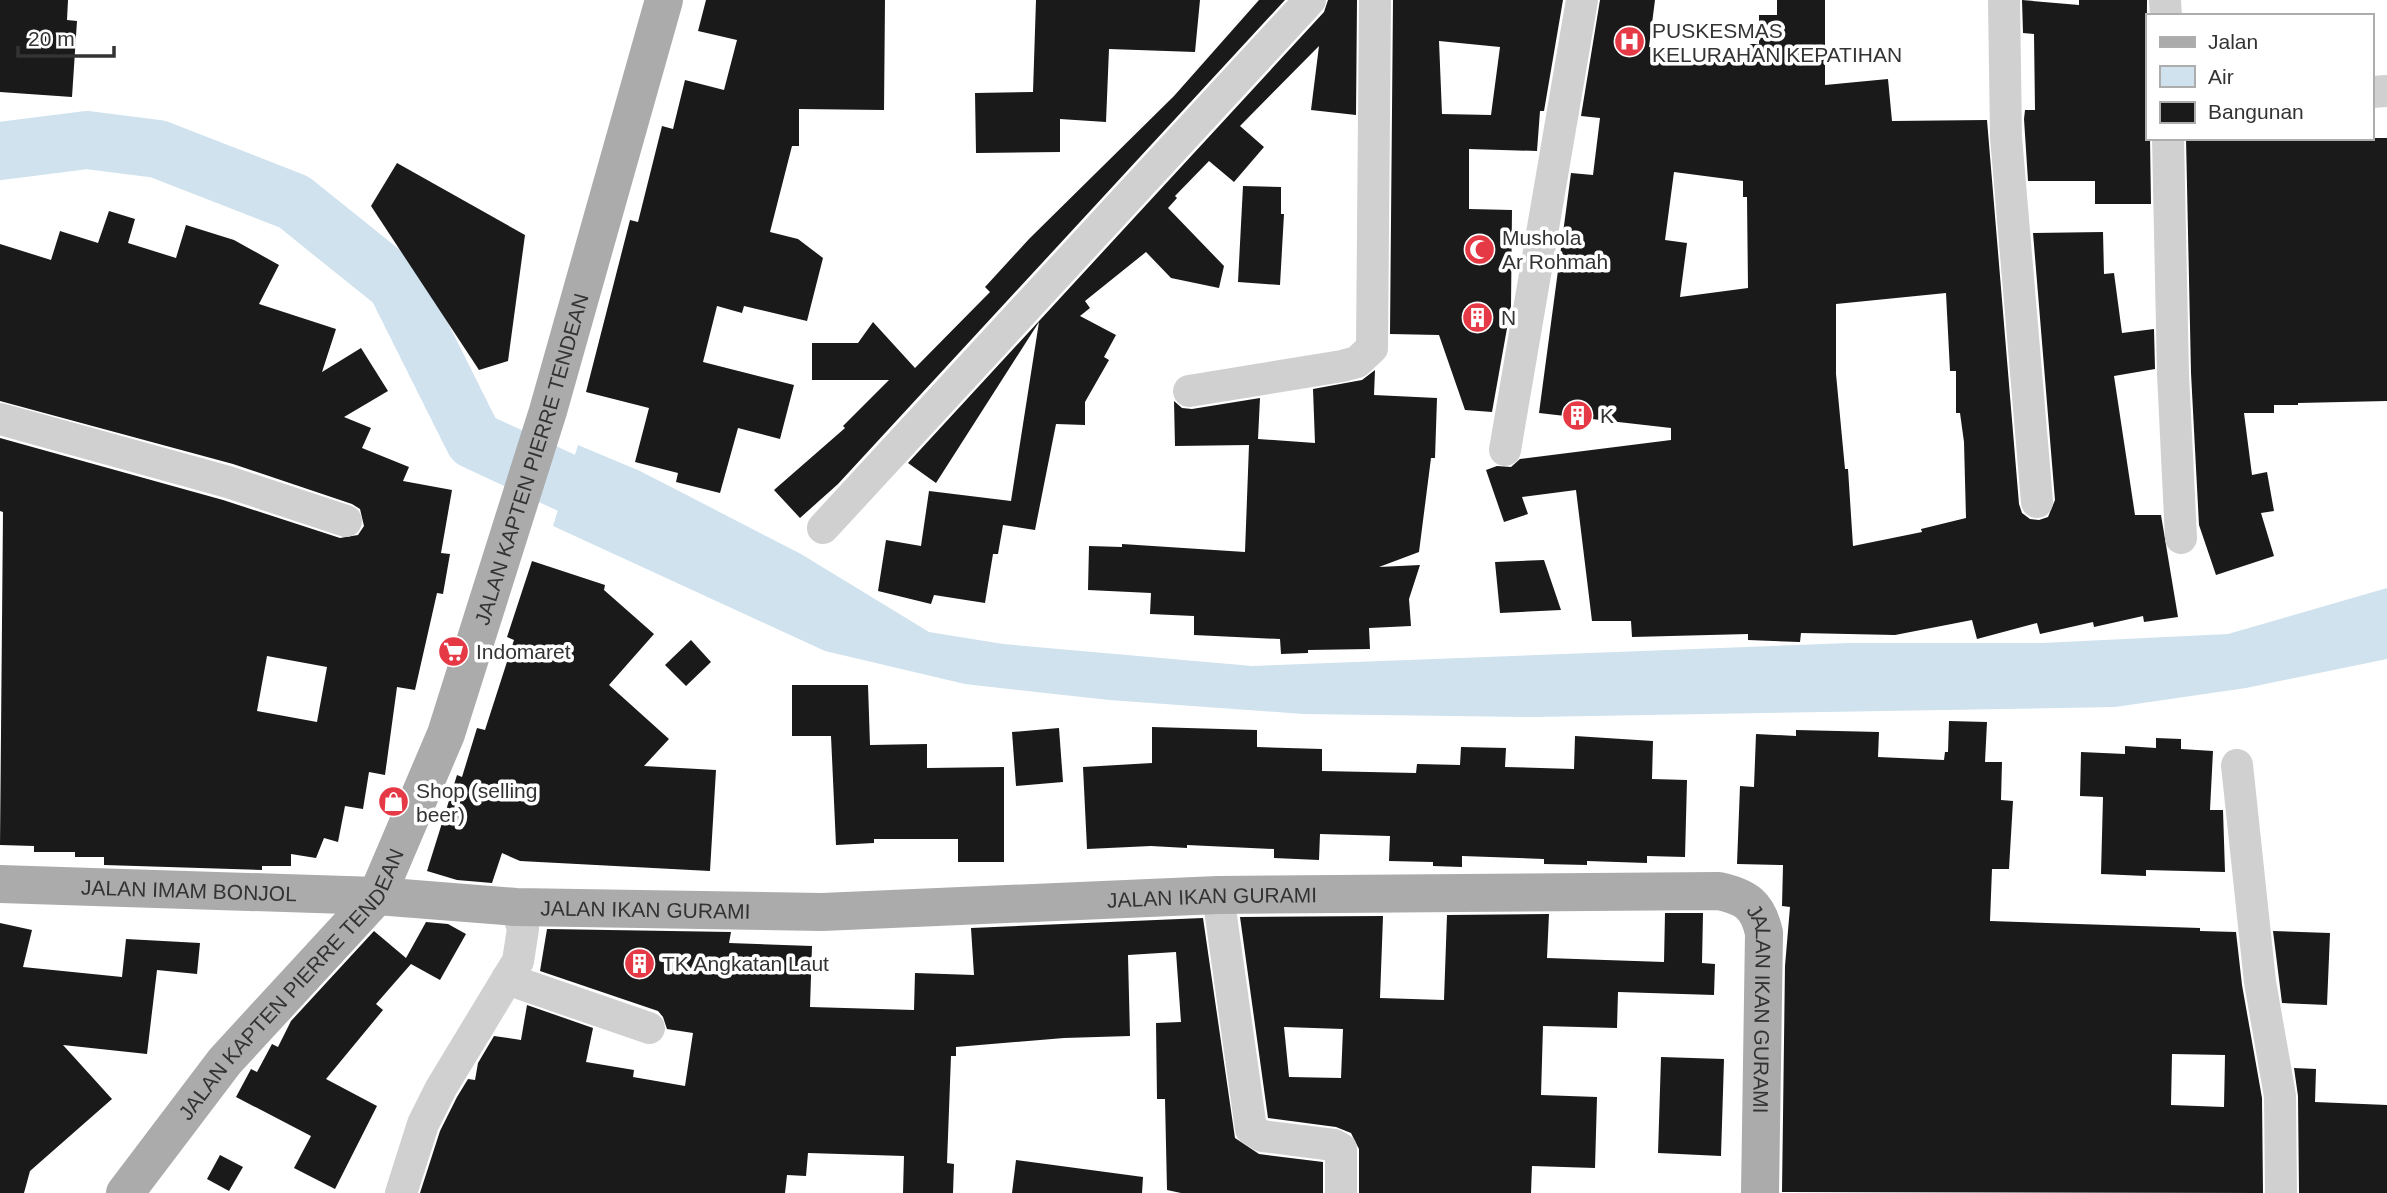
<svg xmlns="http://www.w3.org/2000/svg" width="2387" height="1193" viewBox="0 0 2387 1193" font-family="Helvetica,sans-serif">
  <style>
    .water { fill: #cfe2ee }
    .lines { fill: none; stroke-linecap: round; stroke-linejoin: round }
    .river { stroke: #cfe2ee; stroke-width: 58 }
    .building { fill: #1a1a1a; fill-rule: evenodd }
    .minor { stroke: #d0d0d0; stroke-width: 32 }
    .major { stroke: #ababab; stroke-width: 38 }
    .labels { text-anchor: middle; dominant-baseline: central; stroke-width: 7; stroke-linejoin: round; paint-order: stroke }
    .poi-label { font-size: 21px; fill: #333; stroke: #fff; text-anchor: start }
    .street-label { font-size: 21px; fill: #333; stroke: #fff }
  </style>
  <rect width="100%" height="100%" fill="#fff"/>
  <polygon class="water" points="578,445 640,471 801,554 929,632 1003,644 1252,666 1849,643 2042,643 2228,634 2387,588 2387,659 2246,688 2115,707 1533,717 1303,714 1109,700 965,684 825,651 553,526"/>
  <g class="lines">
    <polyline class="river" points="0,151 87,140 158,149 294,202 396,284 474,440 638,516"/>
  </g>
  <g class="building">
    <polygon points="0,0 68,0 67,20 77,21 72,97 0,92"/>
    <polygon points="706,0 885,0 884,110 799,109 799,146 792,146 770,232 798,239 823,258 807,321 744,306 742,313 717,306 703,362 794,385 780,439 738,428 720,493 676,482 678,473 635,462 649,408 586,392 630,220 638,222 662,126 673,129 685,80 724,90 737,40 698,31"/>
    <polygon points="1036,0 1200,0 1195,52 1109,49 1106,122 1060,119 1060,152 976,153 975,93 1033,92"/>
    <polygon points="1259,0 1285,0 838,484 800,518 774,490 845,428 843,426 889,380 812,380 812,343 858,343 873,322 915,368 990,292 985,287 1029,239 1174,96"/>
    <polygon points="1328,0 1357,0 1356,115 1311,110 1319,46 1240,126 1264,147 1234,182 1209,161 1175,196 1177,198 1168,208 1224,266 1219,288 1171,278 1146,252 1085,301 1090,308 1080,316 1116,335 1104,357 1109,360 1085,402 1085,425 1056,424 1035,530 1003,525 998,554 993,554 985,603 934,595 931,604 878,591 886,540 921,546 929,491 1011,501 1039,322 936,483 908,463 1324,12"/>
    <path d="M1393,0H1563L1544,111H1540L1537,151L1469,149V209L1512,210L1511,306L1492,412L1465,410L1439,335L1390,334ZM1439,41L1500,47L1491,115L1442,114Z"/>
    <path d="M1600,0H1655L1649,47L1669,49L1667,62H1750V44H1759V15H1777V0H1825V85L1888,79L1892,121L1987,120L2019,504L2022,513L2030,519L2039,520L2048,517L2055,500L2033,233L2103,232L2104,274L2114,273L2122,333L2154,329L2155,369L2114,376L2135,515H2161L2178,617L2144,622L2143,616L2094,627L2093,622L2040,634L2037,623L1977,639L1972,620L1895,635L1801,633L1800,642L1748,640V634L1632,637L1631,621H1592L1576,490L1522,497L1528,514L1504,522L1486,470L1497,466L1511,467L1520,459L1671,440V428L1539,413L1571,173L1593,175L1600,118L1581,116ZM1674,172L1743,181V197H1747L1748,288L1680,297L1687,243L1665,240ZM1946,293L1950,371H1956V413H1960L1964,442L1966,518L1921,529L1922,532L1853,546L1848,469H1845L1836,374V304Z"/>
    <polygon points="2022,0 2079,5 2079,0 2147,0 2146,138 2150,138 2151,204 2095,204 2095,181 2028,181 2024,119 2025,110 2035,110 2034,34 2023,33"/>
    <polygon points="2186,138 2387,138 2387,401 2298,403 2298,405 2274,405 2274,413 2244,413 2252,475 2267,472 2274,511 2261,513 2274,556 2216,575 2199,525 2191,373"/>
    <polygon points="397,163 525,235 508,361 479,370 371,206"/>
    <polygon points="1243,186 1281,187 1281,214 1284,214 1280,285 1238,282"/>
    <path d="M109,211L135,219L128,243L176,258L186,225L234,240L279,265L259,304L336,329L322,372L361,348L388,391L344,417L371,428L362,448L409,467L403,481L452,490L441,553L450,554L443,594L437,593L415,690L397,687L385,775L369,772L363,809L345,806L338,842L324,838L316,858L291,854V866H262V870L104,865V857H75V852H34V846L0,845L3,512L0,511V438L223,500L340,538L358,535L364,526L360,509L352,504L233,464L0,401V244L51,260L60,231L98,243ZM267,656L327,667L317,722L257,711Z"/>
    <polygon points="1375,370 1374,395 1437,398 1435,458 1431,458 1419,552 1379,567 1420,565 1409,599 1411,626 1369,628 1370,649 1308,650 1308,653 1281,654 1280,639 1194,635 1194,616 1150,614 1151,593 1088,590 1089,546 1122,547 1122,544 1245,552 1249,445 1175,446 1174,401 1182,408 1192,409 1260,398 1258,439 1315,443 1313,389 1362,380"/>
    <polygon points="1544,560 1561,610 1500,613 1495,562"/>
    <polygon points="532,561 605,585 604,590 654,634 609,685 669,739 644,766 716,770 710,871 520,861 502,853 492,883 457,880 427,871 457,775 462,777 477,728 485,730 514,640 507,637"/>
    <polygon points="691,640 711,662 686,686 665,665"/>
    <polygon points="792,685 868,685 870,745 927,744 927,768 1004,767 1004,862 958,862 958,839 874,839 874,843 836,845 831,736 792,736"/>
    <path d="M1949,721L1987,722L1985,762H2002L2001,800L2013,801L2009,869H1992L1990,921L2200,928V931L2236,932L2242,985L2262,1098L2263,1193L1782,1192L1785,966L1790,907L1782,906L1783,865L1737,864L1740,786L1754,787L1756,734L1796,736V730L1879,732L1878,757L1944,760L1945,752H1948ZM2172,1054L2225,1055L2224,1107L2171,1105Z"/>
    <polygon points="1152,727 1257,730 1257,747 1322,749 1322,771 1416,773 1417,764 1460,765 1461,747 1506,748 1505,767 1574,769 1575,736 1653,741 1652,779 1687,780 1685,857 1647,856 1647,863 1587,861 1587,865 1544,864 1544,859 1462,856 1462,867 1433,866 1433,862 1389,861 1390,836 1320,834 1319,860 1274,858 1274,849 1187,845 1187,848 1151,846 1087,849 1083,767 1152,763"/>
    <polygon points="1059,728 1063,782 1016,786 1012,732"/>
    <polygon points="2156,738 2181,739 2181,749 2213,751 2210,810 2223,810 2225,872 2146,870 2146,876 2101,874 2103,797 2080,796 2081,752 2125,754 2125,746 2156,748"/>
    <path d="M1665,913H1703L1702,963L1715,964L1714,995L1618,992L1617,1028L1543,1026L1541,1095L1597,1097L1595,1168L1532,1166L1531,1193H1359V1149L1351,1133L1336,1127L1268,1118L1240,917L1383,916L1380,998L1444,1000L1447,915L1549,914L1547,958L1664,962ZM1284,1027L1343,1029L1341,1078L1289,1077Z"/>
    <polygon points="1203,918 1235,1138 1259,1154 1323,1162 1323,1193 1181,1193 1167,1190 1165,1099 1157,1099 1156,1023 1181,1022 1176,952 1128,955 1130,1036 1064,1038 956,1047 956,1056 951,1056 947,1163 954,1164 953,1193 903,1193 904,1156 808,1153 806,1176 787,1175 785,1193 420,1193 440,1131 457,1097 468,1079 475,1080 478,1063 494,1036 521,1040 527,1005 593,1028 586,1062 634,1070 633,1077 685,1086 693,1033 667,1029 663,1017 658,1011 540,971 547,929 731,932 729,943 812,946 810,1007 914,1010 915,973 974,975 971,928"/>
    <polygon points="426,922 448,924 466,934 440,980 411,964 376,1004 383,1010 326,1079 377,1106 335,1189 294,1168 311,1136 236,1097 251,1069 257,1072 272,1044 278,1047 291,1021 374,931 406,958"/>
    <polygon points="0,923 32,930 23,967 122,977 126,939 200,943 197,974 157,970 147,1054 63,1045 112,1099 30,1171 24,1193 0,1193"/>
    <polygon points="2273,931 2330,933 2327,1005 2282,1003"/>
    <polygon points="1661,1057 1724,1059 1721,1156 1658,1153"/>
    <polygon points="2294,1068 2316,1069 2315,1102 2387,1105 2387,1193 2299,1193 2298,1096"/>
    <polygon points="220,1155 243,1167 229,1191 207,1179"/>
    <polygon points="1016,1160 1143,1177 1142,1193 1012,1193"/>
  </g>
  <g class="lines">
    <g class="minor">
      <polyline points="2004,0 2006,137 2037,502"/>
      <polyline points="2165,0 2166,16"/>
      <polyline points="2371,92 2387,91"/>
      <polyline points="2168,138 2173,374 2181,538"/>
      <polyline points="1189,391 1342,366 1357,362 1372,348 1375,0"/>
      <polyline points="0,419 228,482 346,521"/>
      <polyline points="1505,450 1582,0"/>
      <polyline points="823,528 1310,0"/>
      <polyline points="2237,765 2260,982 2280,1096 2281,1193"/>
      <polyline points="1218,895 1251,1129 1262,1136 1334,1145 1341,1149 1341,1193"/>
      <polyline points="507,979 649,1028"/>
      <polyline points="401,1193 423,1124 441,1088 518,961 523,929 516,907"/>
    </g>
    <g class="major">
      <path id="s1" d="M0,884L377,896L516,907L822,912L1218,895L1719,891C1746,897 1758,905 1764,933L1760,1193"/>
      <path id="s2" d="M125,1193L225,1061L377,896L446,734L548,411L664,0"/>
    </g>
  </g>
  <defs>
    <symbol id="hospital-disc" viewBox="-11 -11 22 22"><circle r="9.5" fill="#e63946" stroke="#fff"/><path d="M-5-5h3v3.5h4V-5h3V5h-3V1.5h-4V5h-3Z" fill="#fff"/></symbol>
    <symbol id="mosque-disc" viewBox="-11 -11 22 22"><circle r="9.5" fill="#e63946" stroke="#fff"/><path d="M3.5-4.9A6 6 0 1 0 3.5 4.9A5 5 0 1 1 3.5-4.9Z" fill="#fff"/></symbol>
    <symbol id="building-disc" viewBox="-11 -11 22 22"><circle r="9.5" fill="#e63946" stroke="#fff"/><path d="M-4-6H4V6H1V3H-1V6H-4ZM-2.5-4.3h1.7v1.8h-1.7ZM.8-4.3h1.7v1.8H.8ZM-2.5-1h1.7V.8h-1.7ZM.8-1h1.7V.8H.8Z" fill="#fff"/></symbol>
    <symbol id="supermarket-disc" viewBox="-11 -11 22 22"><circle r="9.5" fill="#e63946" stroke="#fff"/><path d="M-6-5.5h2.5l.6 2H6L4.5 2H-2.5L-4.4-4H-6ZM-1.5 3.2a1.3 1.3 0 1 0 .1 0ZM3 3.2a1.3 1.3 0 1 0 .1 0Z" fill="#fff"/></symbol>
    <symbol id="shop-disc" viewBox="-11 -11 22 22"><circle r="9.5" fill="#e63946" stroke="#fff"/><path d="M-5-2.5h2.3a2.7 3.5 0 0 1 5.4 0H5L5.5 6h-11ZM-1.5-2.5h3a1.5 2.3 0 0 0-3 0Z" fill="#fff"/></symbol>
  </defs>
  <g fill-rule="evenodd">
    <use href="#hospital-disc" x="1612" y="24" width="35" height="35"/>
    <use href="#mosque-disc" x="1462" y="232" width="35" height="35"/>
    <use href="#building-disc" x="1460" y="300" width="35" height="35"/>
    <use href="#building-disc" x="1560" y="398" width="35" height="35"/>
    <use href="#supermarket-disc" x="436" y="634" width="35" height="35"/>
    <use href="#shop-disc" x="376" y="784" width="35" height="35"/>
    <use href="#building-disc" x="622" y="946" width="35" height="35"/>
  </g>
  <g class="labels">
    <g class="poi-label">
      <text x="1652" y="30">PUSKESMAS<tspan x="1652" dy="24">KELURAHAN KEPATIHAN</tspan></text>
      <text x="1502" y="237">Mushola<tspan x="1502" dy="24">Ar Rohmah</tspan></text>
      <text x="1501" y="317">N</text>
      <text x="1600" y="415">K</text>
      <text x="476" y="651">Indomaret</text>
      <text x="416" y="790">Shop (selling<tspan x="416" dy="24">beer)</tspan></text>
      <text x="662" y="963">TK Angkatan Laut</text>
    </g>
    <g class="street-label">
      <text stroke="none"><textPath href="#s2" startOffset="854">JALAN KAPTEN PIERRE TENDEAN</textPath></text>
      <text stroke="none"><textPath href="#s1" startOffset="189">JALAN IMAM BONJOL</textPath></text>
      <text stroke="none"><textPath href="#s1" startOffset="1213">JALAN IKAN GURAMI</textPath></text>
      <text stroke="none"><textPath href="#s1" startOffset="646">JALAN IKAN GURAMI</textPath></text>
      <text stroke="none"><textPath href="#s2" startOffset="268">JALAN KAPTEN PIERRE TENDEAN</textPath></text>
      <text stroke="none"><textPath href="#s1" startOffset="1862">JALAN IKAN GURAMI</textPath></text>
    </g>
  </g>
  <rect x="2146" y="14" width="228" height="126" fill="#ffffff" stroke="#adadad" stroke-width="2"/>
  <rect x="2160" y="37" width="35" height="10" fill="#ababab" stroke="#adadad" stroke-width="2"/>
  <text x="2208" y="49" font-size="21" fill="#333333">Jalan</text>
  <rect x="2160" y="66" width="35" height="21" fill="#cfe2ee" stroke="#adadad" stroke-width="2"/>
  <text x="2208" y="84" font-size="21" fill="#333333">Air</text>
  <rect x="2160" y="102" width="35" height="21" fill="#1a1a1a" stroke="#adadad" stroke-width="2"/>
  <text x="2208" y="119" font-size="21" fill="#333333">Bangunan</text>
  <path d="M18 46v10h96v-10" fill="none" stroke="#333333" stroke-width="3.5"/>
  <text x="28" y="46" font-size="21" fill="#333333" stroke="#ffffff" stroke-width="5" paint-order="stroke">20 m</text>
</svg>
